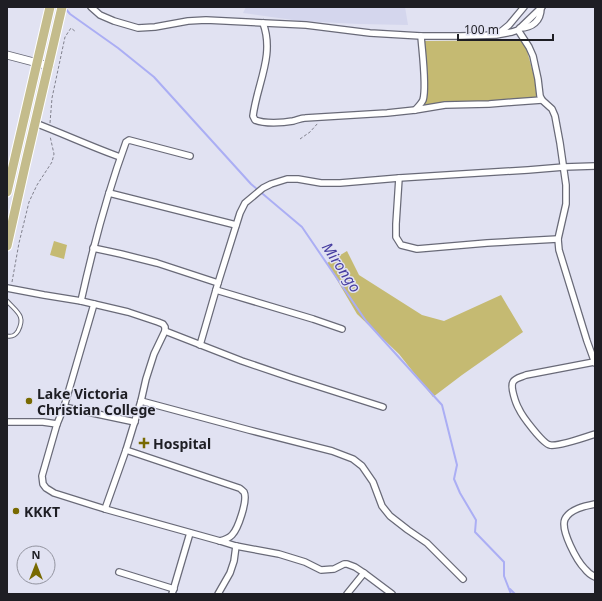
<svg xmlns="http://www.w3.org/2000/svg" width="602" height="601" viewBox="0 0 602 601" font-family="'Noto Sans',sans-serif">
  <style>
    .built { fill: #d4d6ed }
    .green { fill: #c5ba72 }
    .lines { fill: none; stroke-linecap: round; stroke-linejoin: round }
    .stream { stroke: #abaef4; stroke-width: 2 }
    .service-casing { stroke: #696a78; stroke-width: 5 }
    .minor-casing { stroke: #696a78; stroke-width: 8 }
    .tertiary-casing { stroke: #696a78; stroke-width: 9 }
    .primary-casing { stroke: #fff; stroke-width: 11 }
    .path { stroke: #81818d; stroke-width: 1; stroke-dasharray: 3 2; stroke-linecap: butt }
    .service { stroke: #fff; stroke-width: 3 }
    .minor { stroke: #fff; stroke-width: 5.5 }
    .tertiary { stroke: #fff; stroke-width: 7 }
    .primary { stroke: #c4bc8c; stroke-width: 9 }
    .poi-dot { fill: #786a02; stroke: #e1e2f2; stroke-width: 1.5 }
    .labels { text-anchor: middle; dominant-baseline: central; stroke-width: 3; stroke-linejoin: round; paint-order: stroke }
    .poi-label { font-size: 14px; font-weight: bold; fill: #1e1e24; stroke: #e1e2f2; text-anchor: start }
    .water-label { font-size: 15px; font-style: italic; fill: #463da0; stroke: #e1e2f2 }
  </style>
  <rect width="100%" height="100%" fill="#e1e2f2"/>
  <polygon class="built" points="246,7 405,7 408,25 359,24 300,21 243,13"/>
  <g class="green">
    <polygon points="524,40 541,101 423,106 421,41"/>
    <polygon points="54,241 67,245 64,259 50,255"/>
    <polygon points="347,251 359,275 422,315 444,321 501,295 523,332 462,375 433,397 399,354 357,314 327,263"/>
  </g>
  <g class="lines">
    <g class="stream">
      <polyline points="65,8 70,14 118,48 154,77 251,184 302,227 366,321 442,405 457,465 454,479 460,493 476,520 475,532 504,562 504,576 511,594"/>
      <polyline points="510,589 515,594"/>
    </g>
    <defs>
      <path id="service" d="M7,301C17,312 26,316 18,331C15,336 12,337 7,336"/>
      <g id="minor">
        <polyline points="91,7 100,15 114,21 138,28 155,27 188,21 206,20 306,25 370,33 421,36 460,36 496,35 512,32 518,30 542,7"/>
        <path d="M263,23C275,55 257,84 253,116L255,120C264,124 283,123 293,121C297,120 301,118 305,118L387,113L415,110L445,105L489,104L514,102L542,100"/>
        <path d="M520,28C532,28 541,21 541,8"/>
        <polyline points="518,30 529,47 533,56 538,79 540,96 542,100 552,109 555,116 560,143 566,185 566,204 558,239 559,250 587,341 595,363"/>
        <polyline points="498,34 509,25 524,7"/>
        <path d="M415,110C418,107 421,104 423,100C427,87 422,51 421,36"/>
        <path d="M35,123C64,134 92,147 120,157"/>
        <polyline points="399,178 396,224 396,237 401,245 417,249 487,243 558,239"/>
        <polyline points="109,193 236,225"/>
        <polyline points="93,248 121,254 157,263 218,283"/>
        <polyline points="7,288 44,295 81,301 128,312 158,322 163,324 165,327 165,331 154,354 146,379 141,401 126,450 105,509"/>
        <polyline points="216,290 313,319 342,329"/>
        <path d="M81,301C93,247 107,194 126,142L129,140L190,156"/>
        <polyline points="94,304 64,407 57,424 42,476 43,484 46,488 54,493 105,509 220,541 236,546 279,554 305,562 321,570 334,569 344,564 347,564 355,567 364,573 392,594"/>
        <polyline points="165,331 242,361 292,378 383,407"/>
        <polyline points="200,345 218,283 240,213 245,203 263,188 271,184 287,179 298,179 321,183 340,183 399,178 528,170 564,167 595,166"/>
        <path d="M594,362L526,375C522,377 515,378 513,382C510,387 516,404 519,409C522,416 543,444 550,445C557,447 586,437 595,434"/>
        <polyline points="141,401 249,430 332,451 353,459 362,466 373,482 382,506 390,516 408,530 427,543 463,579"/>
        <polyline points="64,407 135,422"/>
        <polyline points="7,422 43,422 57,424"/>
        <path d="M126,450L239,488C240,488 243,491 244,492C248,500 238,529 232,535C229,538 224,540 220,541"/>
        <path d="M595,504C585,506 570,509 565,519C560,530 577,561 585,569C588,573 591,575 595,577"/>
        <polyline points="119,572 174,589"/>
        <polyline points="172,594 190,533"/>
        <polyline points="218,594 230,573 234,561 236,546"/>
        <polyline points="347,594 364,573"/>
      </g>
      <polyline id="tertiary" points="7,55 49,66"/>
      <g id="primary">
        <polyline points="7,192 50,7"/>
        <polyline points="7,246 25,166 62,7"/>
      </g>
    </defs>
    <use href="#service" class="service-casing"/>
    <use href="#minor" class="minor-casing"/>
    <use href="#tertiary" class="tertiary-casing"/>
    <use href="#primary" class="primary-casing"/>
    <g class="path">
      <polyline points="50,123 52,98 65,37 71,28 76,32"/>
      <polyline points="300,139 310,132 318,123"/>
      <polyline points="12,282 19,243 29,202 37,185 52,162 54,154 50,136"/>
    </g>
    <use href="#service" class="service"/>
    <use href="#minor" class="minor"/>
    <use href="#tertiary" class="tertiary"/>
    <use href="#primary" class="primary"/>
  </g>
  <g class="poi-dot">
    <circle cx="29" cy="401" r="4"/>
    <path d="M142 437h4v4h4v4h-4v4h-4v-4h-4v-4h4z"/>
    <circle cx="16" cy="511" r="4"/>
  </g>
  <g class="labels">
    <g class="poi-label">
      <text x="37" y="393">Lake Victoria<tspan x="37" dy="16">Christian College</tspan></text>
      <text x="153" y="443">Hospital</text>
      <text x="24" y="511">KKKT</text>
    </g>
    <g class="water-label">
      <text transform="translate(342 267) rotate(56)">Mirongo</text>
    </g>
  </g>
  <rect width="602" height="601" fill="none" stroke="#1e1e24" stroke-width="16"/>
  <g transform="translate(36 565)"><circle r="19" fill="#e1e2f2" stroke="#9394a0"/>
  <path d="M0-3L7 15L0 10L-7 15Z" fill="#786a02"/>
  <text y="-6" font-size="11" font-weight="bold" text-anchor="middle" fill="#1e1e24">N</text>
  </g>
  <path d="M458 34v6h95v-6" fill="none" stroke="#1e1e24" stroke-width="2"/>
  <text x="464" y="34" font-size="12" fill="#1e1e24" stroke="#e1e2f2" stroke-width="3" paint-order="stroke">100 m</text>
</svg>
